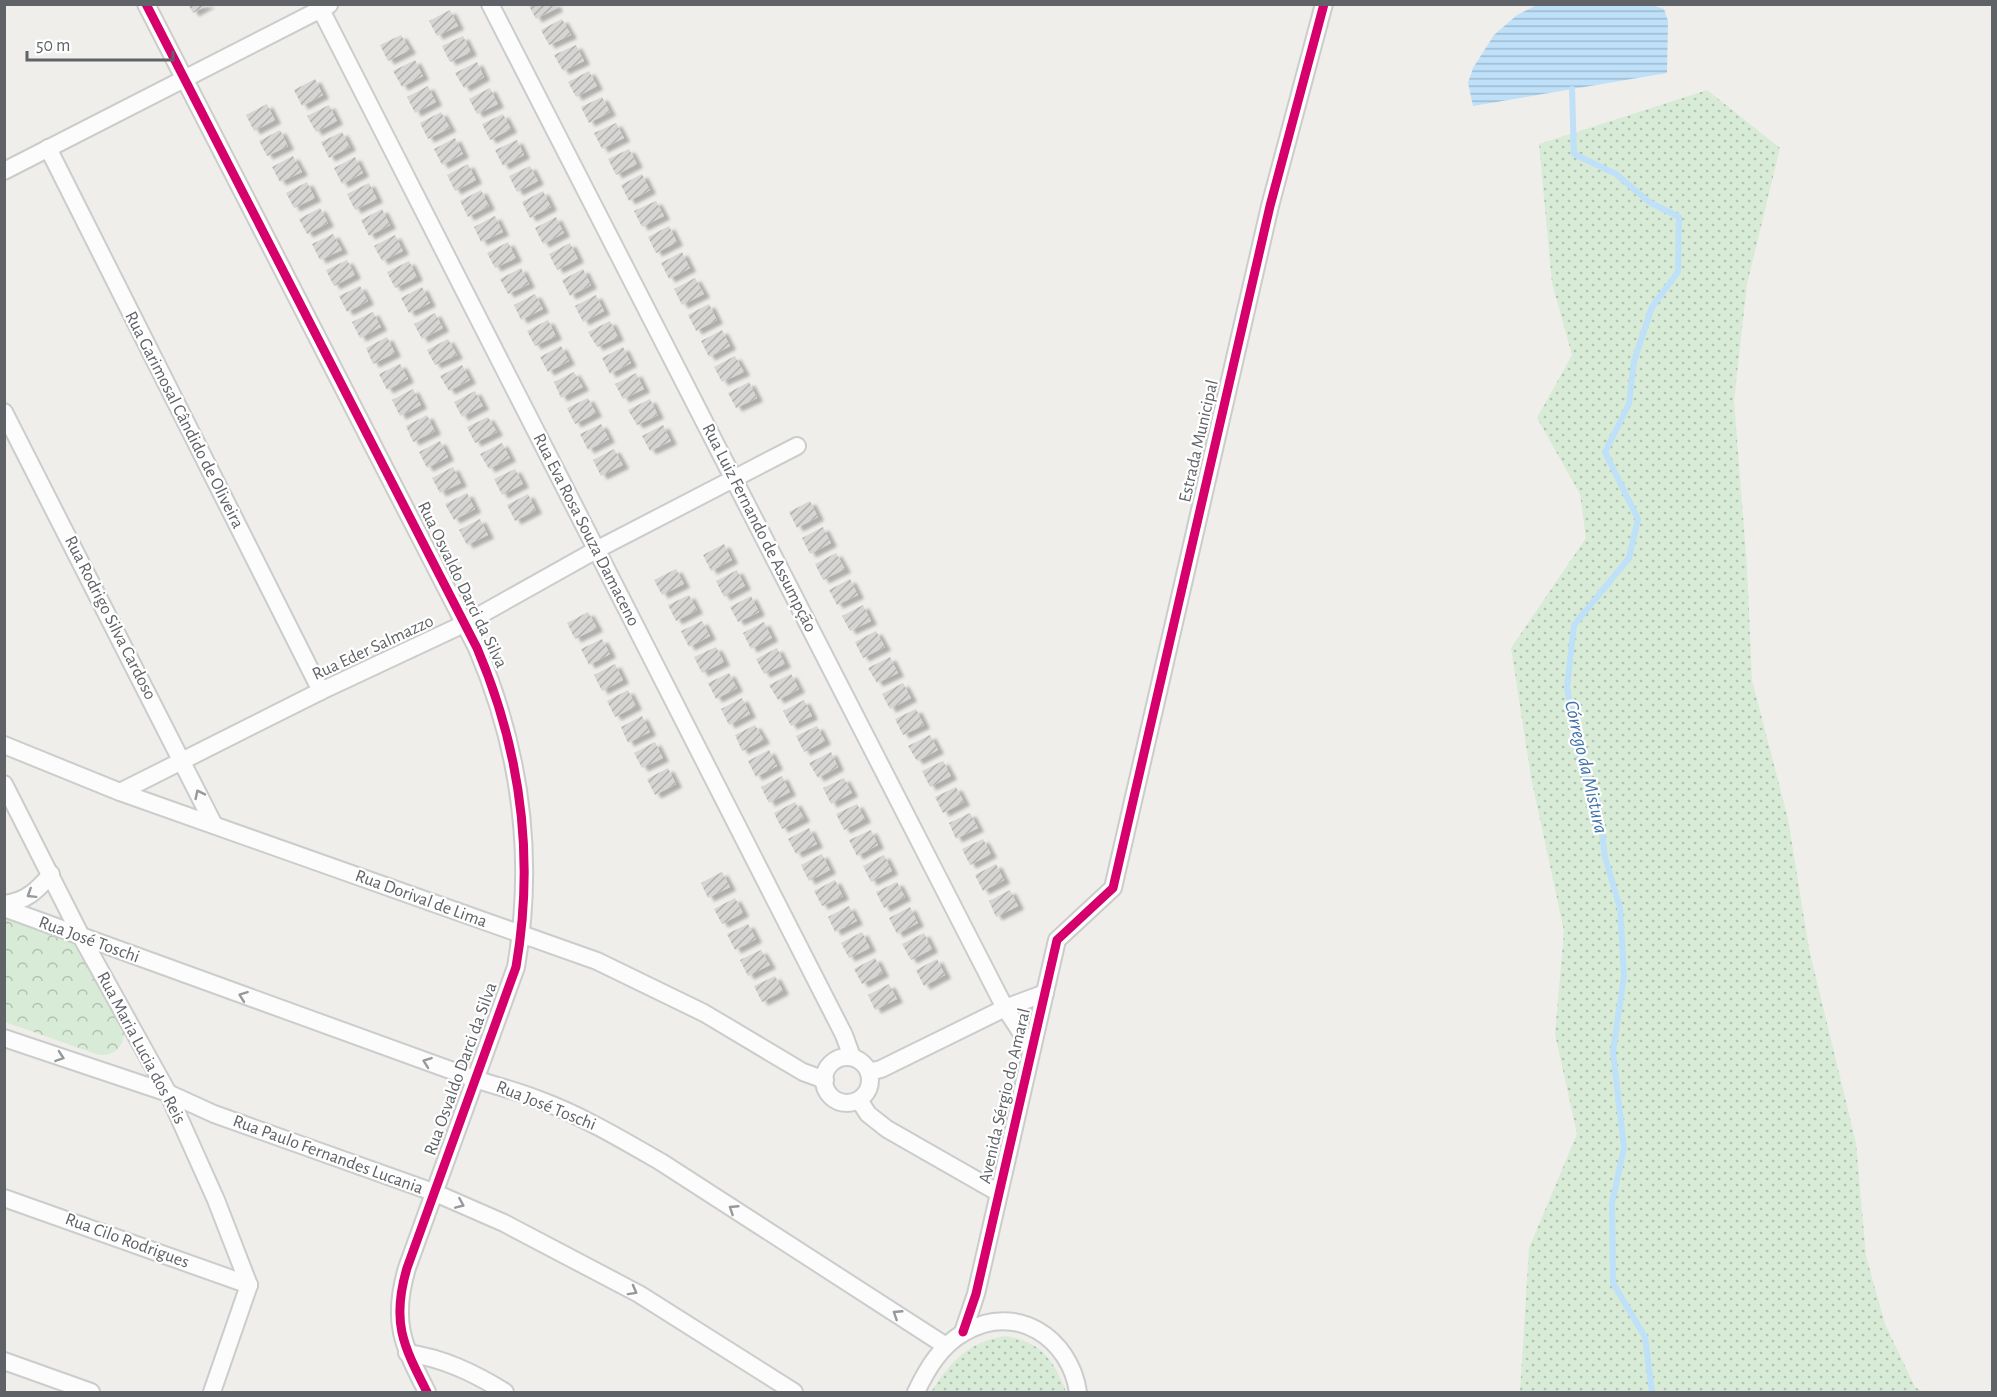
<svg xmlns="http://www.w3.org/2000/svg" width="1997" height="1397" viewBox="0 0 1997 1397" font-family="'Alegreya Sans',sans-serif">
  <style>
    .grass { fill: url(#grass-dots) }
    .forest { fill: url(#forest-crowns) }
    .water { fill: url(#water-rules) }
    .lines { fill: none; stroke-linecap: round; stroke-linejoin: round }
    .stream { stroke: #bfe0f9; stroke-width: 6 }
    .building { fill: url(#building-hatch); filter: url(#shadow) }
    .street-casing { stroke: #cbcccc; stroke-width: 20 }
    .street { stroke: #fdfcfc; stroke-width: 16 }
    .cycleway-casing { stroke: #fff; stroke-width: 13 }
    .cycleway { stroke: #d6006c; stroke-width: 9 }
    .oneway { stroke: #96999c }
    .labels { text-anchor: middle; dominant-baseline: central; stroke-width: 4.5; stroke-linejoin: round; paint-order: stroke }
    .street-label { font-size: 18px; fill: #5f6368; stroke: #fff }
    .water-label { font-size: 20px; font-style: italic; fill: #4174aa; stroke: #fff }
  </style>
  <defs>
    <pattern id="grass-dots" width="8" height="8" patternUnits="userSpaceOnUse" patternTransform="scale(1.5)"><rect width="8" height="8" fill="#d8ebd6"/><path d="M2 2h.1M6 6h.1" fill="none" stroke="#b2c2b1" stroke-width="1.8" stroke-linecap="round"/></pattern>
    <pattern id="forest-crowns" width="20" height="18" patternUnits="userSpaceOnUse" patternTransform="scale(1.5)"><rect width="20" height="18" fill="#d8ebd6"/><path d="M2 6a3 3 0 1 1 6 0M12 15a3 3 0 1 1 6 0" fill="none" stroke="#b2c2b1"/></pattern>
    <pattern id="water-rules" width="6" height="5" patternUnits="userSpaceOnUse" patternTransform="scale(1.5)"><rect width="6" height="5" fill="#bfe0f9"/><path d="M0 2.5h6" fill="none" stroke="#9eb9cd"/></pattern>
    <pattern id="building-hatch" width="6" height="6" patternUnits="userSpaceOnUse" patternTransform="scale(1.5)"><rect width="6" height="6" fill="#d6d5d3"/><path d="M-1 1l2-2M0 6l6-6M5 7l2-2" fill="none" stroke="#b1b0af"/></pattern>
    <filter id="shadow"><feDropShadow dx="6" dy="3.5" stdDeviation="1.5" flood-color="#0004"/></filter>
  </defs>
  <rect width="100%" height="100%" fill="#efeeea"/>
  <g class="grass">
    <polygon points="1707,90 1780,148 1747,284 1734,401 1747,567 1752,680 1788,819 1809,949 1856,1143 1866,1256 1885,1324 1915,1387 1923,1392 1520,1392 1529,1248 1577,1134 1555,1034 1564,931 1531,777 1511,648 1586,538 1580,494 1537,418 1572,355 1552,283 1539,144"/>
    <path d="M1005,1336C1041,1341 1054,1360 1066,1392H931C950,1362 968,1342 1005,1336Z"/>
  </g>
  <path class="forest" d="M5,917L77,942L124,1031C124,1047 114,1056 99,1055L5,1022Z"/>
  <polygon class="water" points="1651,5 1664,9 1668,21 1667,73 1473,106 1468,83 1473,68 1494,35 1517,15 1537,5"/>
  <g class="lines">
    <polyline class="stream" points="1572,89 1574,154 1616,174 1649,202 1679,217 1678,272 1652,307 1634,361 1629,404 1605,452 1638,519 1629,558 1574,625 1567,687 1581,766 1598,802 1605,857 1620,908 1624,976 1613,1052 1624,1148 1612,1203 1613,1283 1645,1337 1652,1392"/>
  </g>
  <g class="building">
    <polygon points="188,4 209,4 193,13"/>
    <polygon points="528,4 555,4 557,8 536,19"/>
    <polygon points="450,10 458,26 437,36 429,21"/>
    <polygon points="562,19 571,35 549,45 541,30"/>
    <polygon points="401,35 410,50 388,61 380,45"/>
    <polygon points="463,36 471,52 450,62 442,46"/>
    <polygon points="576,45 584,61 563,71 554,55"/>
    <polygon points="415,60 423,76 402,87 393,71"/>
    <polygon points="477,62 484,77 464,88 455,73"/>
    <polygon points="589,71 597,86 576,97 568,82"/>
    <polygon points="315,79 323,95 302,106 294,90"/>
    <polygon points="428,86 436,102 415,113 407,97"/>
    <polygon points="490,88 498,104 477,114 469,99"/>
    <polygon points="602,97 610,112 589,123 581,107"/>
    <polygon points="267,104 275,120 254,131 246,115"/>
    <polygon points="329,105 337,121 316,132 307,116"/>
    <polygon points="441,112 450,128 428,139 420,123"/>
    <polygon points="503,114 511,129 490,140 482,124"/>
    <polygon points="616,123 624,138 602,149 594,133"/>
    <polygon points="280,130 288,146 267,156 259,141"/>
    <polygon points="342,132 350,147 329,158 321,142"/>
    <polygon points="455,138 463,154 442,165 434,149"/>
    <polygon points="517,140 524,155 503,166 495,150"/>
    <polygon points="629,149 637,164 616,175 608,159"/>
    <polygon points="293,156 302,172 280,182 272,167"/>
    <polygon points="355,157 363,173 342,184 334,168"/>
    <polygon points="468,164 476,180 455,191 447,175"/>
    <polygon points="530,166 538,181 517,192 509,176"/>
    <polygon points="642,174 650,190 629,201 621,185"/>
    <polygon points="307,182 315,198 294,208 286,193"/>
    <polygon points="369,183 377,199 355,210 347,194"/>
    <polygon points="481,190 489,206 468,217 460,201"/>
    <polygon points="543,191 551,207 530,218 522,202"/>
    <polygon points="656,201 664,216 642,227 634,211"/>
    <polygon points="320,208 328,223 307,234 299,219"/>
    <polygon points="382,209 390,225 369,236 361,220"/>
    <polygon points="495,216 503,232 481,242 474,227"/>
    <polygon points="556,217 564,233 543,244 535,228"/>
    <polygon points="669,226 677,242 656,253 648,237"/>
    <polygon points="333,234 342,250 320,260 312,244"/>
    <polygon points="395,235 403,251 382,261 374,246"/>
    <polygon points="508,242 516,258 495,268 487,253"/>
    <polygon points="570,243 578,259 557,270 549,254"/>
    <polygon points="682,252 690,268 669,279 661,263"/>
    <polygon points="347,260 355,275 334,286 326,270"/>
    <polygon points="409,261 417,277 395,288 387,272"/>
    <polygon points="521,268 529,284 508,294 500,279"/>
    <polygon points="583,269 591,285 570,296 562,280"/>
    <polygon points="695,278 704,294 682,305 674,289"/>
    <polygon points="360,286 368,301 347,312 339,296"/>
    <polygon points="422,287 430,303 409,313 401,298"/>
    <polygon points="535,294 543,309 521,320 514,305"/>
    <polygon points="596,295 604,311 583,322 575,306"/>
    <polygon points="709,304 717,320 696,331 688,315"/>
    <polygon points="373,312 381,327 360,338 352,322"/>
    <polygon points="435,313 443,328 422,339 414,324"/>
    <polygon points="548,320 556,336 535,346 527,331"/>
    <polygon points="610,321 618,337 597,347 588,332"/>
    <polygon points="722,330 730,346 709,357 701,341"/>
    <polygon points="387,337 395,353 373,364 366,348"/>
    <polygon points="448,339 457,355 435,365 427,350"/>
    <polygon points="561,346 569,361 548,372 540,357"/>
    <polygon points="623,347 631,363 610,374 602,358"/>
    <polygon points="735,356 744,372 722,382 714,367"/>
    <polygon points="400,364 408,379 387,390 379,374"/>
    <polygon points="462,365 470,380 449,391 440,376"/>
    <polygon points="574,372 583,387 561,398 554,382"/>
    <polygon points="636,373 644,389 623,399 615,384"/>
    <polygon points="749,382 757,398 736,408 728,393"/>
    <polygon points="413,389 421,405 400,416 392,400"/>
    <polygon points="475,391 483,406 462,417 454,402"/>
    <polygon points="588,398 596,413 575,424 567,408"/>
    <polygon points="650,399 658,415 637,425 628,410"/>
    <polygon points="427,415 435,431 413,442 406,426"/>
    <polygon points="488,417 497,432 475,443 467,427"/>
    <polygon points="601,424 609,439 588,450 580,434"/>
    <polygon points="663,425 671,441 650,451 642,436"/>
    <polygon points="440,441 448,457 427,468 419,452"/>
    <polygon points="502,443 510,458 489,469 480,454"/>
    <polygon points="614,449 623,465 601,476 593,460"/>
    <polygon points="453,467 461,483 440,493 432,478"/>
    <polygon points="515,469 523,484 502,495 494,479"/>
    <polygon points="467,493 475,509 454,520 445,504"/>
    <polygon points="528,494 536,510 515,521 507,505"/>
    <polygon points="810,501 818,517 797,528 789,512"/>
    <polygon points="480,519 488,535 467,545 459,530"/>
    <polygon points="823,527 831,543 810,554 802,538"/>
    <polygon points="724,544 732,560 711,571 703,555"/>
    <polygon points="836,553 845,569 823,580 815,564"/>
    <polygon points="676,569 684,584 662,595 654,580"/>
    <polygon points="737,570 745,586 724,597 716,581"/>
    <polygon points="850,579 858,595 837,605 829,590"/>
    <polygon points="689,595 697,610 676,621 668,605"/>
    <polygon points="751,596 759,612 738,622 730,607"/>
    <polygon points="863,605 871,621 850,631 842,616"/>
    <polygon points="588,612 597,628 575,639 567,623"/>
    <polygon points="702,621 710,636 689,647 681,631"/>
    <polygon points="764,622 772,638 751,649 743,633"/>
    <polygon points="876,631 885,647 863,658 855,642"/>
    <polygon points="602,639 610,654 589,665 581,649"/>
    <polygon points="716,647 724,662 702,673 694,657"/>
    <polygon points="777,648 785,664 764,674 756,659"/>
    <polygon points="890,657 898,673 877,683 868,668"/>
    <polygon points="615,664 623,680 602,691 594,675"/>
    <polygon points="729,673 737,688 716,699 708,683"/>
    <polygon points="791,674 799,689 778,700 769,685"/>
    <polygon points="903,683 911,698 890,709 882,694"/>
    <polygon points="628,690 636,706 615,717 607,701"/>
    <polygon points="742,698 750,714 729,725 721,709"/>
    <polygon points="804,700 812,716 791,726 783,711"/>
    <polygon points="916,709 924,725 903,735 895,719"/>
    <polygon points="642,716 650,732 628,743 621,727"/>
    <polygon points="755,725 764,740 742,751 735,735"/>
    <polygon points="817,726 825,741 804,752 796,736"/>
    <polygon points="930,735 938,750 917,761 908,746"/>
    <polygon points="655,742 663,758 642,768 634,753"/>
    <polygon points="769,750 777,766 756,777 748,761"/>
    <polygon points="831,752 838,767 818,778 809,763"/>
    <polygon points="943,761 951,776 930,787 922,771"/>
    <polygon points="668,768 676,784 655,795 647,779"/>
    <polygon points="782,776 790,792 769,803 761,787"/>
    <polygon points="844,778 852,793 831,804 823,788"/>
    <polygon points="956,787 964,802 943,813 935,797"/>
    <polygon points="795,802 804,818 782,829 774,813"/>
    <polygon points="857,804 865,819 844,830 836,814"/>
    <polygon points="970,813 978,828 956,839 949,823"/>
    <polygon points="809,828 817,844 796,854 788,839"/>
    <polygon points="871,830 878,845 857,856 849,840"/>
    <polygon points="983,839 991,854 970,865 962,849"/>
    <polygon points="822,854 830,870 809,881 801,865"/>
    <polygon points="884,855 892,871 871,882 863,866"/>
    <polygon points="996,864 1004,880 983,891 975,875"/>
    <polygon points="722,872 730,887 708,898 701,883"/>
    <polygon points="835,880 843,896 822,906 814,891"/>
    <polygon points="897,882 905,897 884,908 876,892"/>
    <polygon points="1010,890 1018,906 996,917 989,901"/>
    <polygon points="735,898 743,913 722,924 714,909"/>
    <polygon points="849,906 857,921 835,932 828,917"/>
    <polygon points="910,907 918,923 897,934 889,918"/>
    <polygon points="748,924 756,939 735,950 727,934"/>
    <polygon points="862,932 870,948 849,958 841,943"/>
    <polygon points="924,933 932,949 911,960 902,944"/>
    <polygon points="761,950 770,965 748,976 740,960"/>
    <polygon points="875,958 883,973 862,984 854,969"/>
    <polygon points="937,959 945,975 924,986 916,970"/>
    <polygon points="775,976 783,991 762,1002 754,986"/>
    <polygon points="889,984 897,999 875,1010 868,995"/>
  </g>
  <g class="lines">
    <defs>
      <g id="street">
        <path d="M146,4L477,648C521,751 535,856 516,967L407,1268C391,1322 403,1345 427,1392"/>
        <polyline points="318,4 844,1035 852,1057"/>
        <polyline points="490,4 1005,1008 1032,1049"/>
        <polyline points="48,148 321,691"/>
        <polyline points="4,171 329,5"/>
        <polyline points="4,412 214,825"/>
        <polyline points="4,745 120,792 597,961 704,1013 803,1072 825,1080"/>
        <polyline points="4,784 82,938 168,1093 216,1200 249,1285"/>
        <polyline points="120,792 321,691 464,624 596,550 797,446"/>
        <path d="M4,904C25,902 38,890 51,874"/>
        <path d="M4,908L475,1079C496,1086 517,1091 537,1099C581,1115 621,1139 661,1162L946,1346"/>
        <polyline points="4,1038 168,1093 214,1114 433,1192 504,1223 639,1294 794,1392"/>
        <circle cx="847" cy="1080" r="23"/>
        <polyline points="869,1072 881,1069 1005,1008 1045,993"/>
        <polyline points="859,1100 868,1114 887,1129 999,1193"/>
        <polyline points="4,1198 249,1285"/>
        <polyline points="963,1332 976,1294 1057,940 1113,888 1270,206 1324,4"/>
        <path d="M407,1353C443,1358 474,1373 505,1392"/>
        <polyline points="4,1361 91,1392"/>
        <polyline points="212,1392 249,1285"/>
        <path d="M916,1392C927,1369 941,1345 965,1332C1016,1302 1070,1338 1078,1392"/>
      </g>
    </defs>
    <use href="#street" class="street-casing"/>
    <use href="#street" class="street"/>
    <defs>
      <g id="cycleway">
        <path d="M146,4L477,648C521,751 535,856 516,967L407,1268C391,1322 403,1345 427,1392"/>
        <polyline points="963,1332 976,1294 1057,940 1113,888 1270,206 1324,4"/>
      </g>
    </defs>
    <use href="#cycleway" class="cycleway-casing"/>
    <use href="#cycleway" class="cycleway"/>
  </g>
  <defs><path id="oneway-chevron" d="M-2-3.5L2.5 0L-2 3.5" fill="none" stroke-width="1.6" stroke-linecap="round" stroke-linejoin="round" transform="scale(1.5)"/></defs>
  <g class="oneway">
    <use href="#oneway-chevron" transform="translate(199 794) rotate(-116)"/>
    <use href="#oneway-chevron" transform="translate(31 894) rotate(148)"/>
    <use href="#oneway-chevron" transform="translate(243 996) rotate(-160)"/>
    <use href="#oneway-chevron" transform="translate(60 1057) rotate(19)"/>
    <use href="#oneway-chevron" transform="translate(427 1062) rotate(-160)"/>
    <use href="#oneway-chevron" transform="translate(460 1204) rotate(23)"/>
    <use href="#oneway-chevron" transform="translate(733 1209) rotate(-147)"/>
    <use href="#oneway-chevron" transform="translate(633 1291) rotate(29)"/>
    <use href="#oneway-chevron" transform="translate(897 1314) rotate(-147)"/>
  </g>
  <g class="labels">
    <g class="street-label">
      <text transform="translate(184 420) rotate(63)">Rua Garimosal Cândido de Oliveira</text>
      <text transform="translate(1199 441) rotate(-77)">Estrada Municipal</text>
      <text transform="translate(759 528) rotate(63)">Rua Luiz Fernando de Assumpção</text>
      <text transform="translate(586 530) rotate(63)">Rua Eva Rosa Souza Damaceno</text>
      <text transform="translate(462 585) rotate(64)">Rua Osvaldo Darci da Silva</text>
      <text transform="translate(110 618) rotate(63)">Rua Rodrigo Silva Cardoso</text>
      <text transform="translate(373 648) rotate(-25)">Rua Eder Salmazzo</text>
      <text transform="translate(421 899) rotate(20)">Rua Dorival de Lima</text>
      <text transform="translate(89 940) rotate(20)">Rua José Toschi</text>
      <text transform="translate(141 1048) rotate(62)">Rua Maria Lucia dos Reis</text>
      <text transform="translate(461 1069) rotate(-70)">Rua Osvaldo Darci da Silva</text>
      <text transform="translate(1005 1096) rotate(-77)">Avenida Sérgio do Amaral</text>
      <text transform="translate(546 1106) rotate(22)">Rua José Toschi</text>
      <text transform="translate(328 1155) rotate(20)">Rua Paulo Fernandes Lucania</text>
      <text transform="translate(127 1241) rotate(20)">Rua Cilo Rodrigues</text>
    </g>
    <g class="water-label">
      <text transform="translate(1586 767) rotate(77)">Córrego da Mistura</text>
    </g>
  </g>
  <rect width="1997" height="1397" fill="none" stroke="#5f6368" stroke-width="12"/>
  <path d="M27 51v9h146v-9" fill="none" stroke="#5f6368" stroke-width="3"/>
  <text x="36" y="51" font-size="18" fill="#5f6368" stroke="#ffffff" stroke-width="4.5" paint-order="stroke">50 m</text>
</svg>
